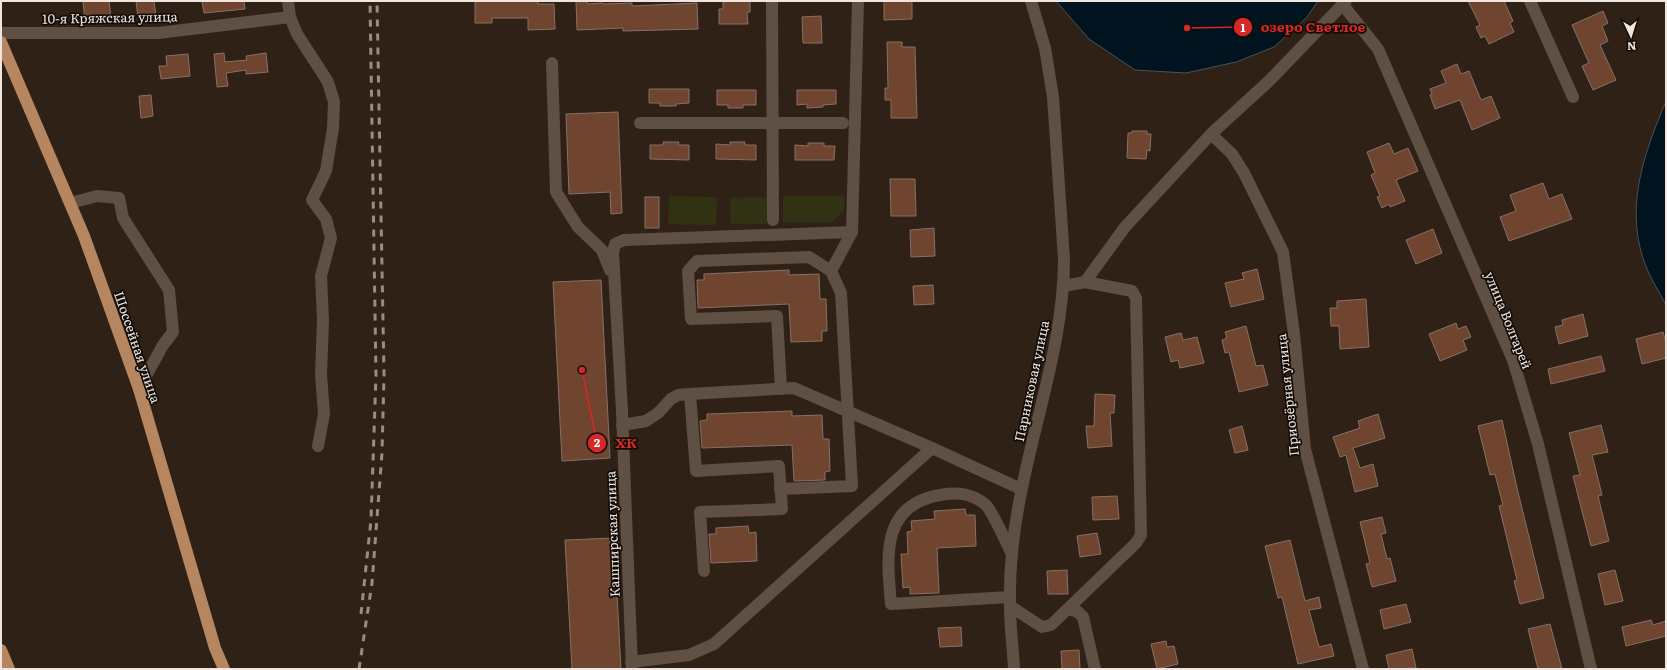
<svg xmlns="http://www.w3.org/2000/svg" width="1667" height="670" viewBox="0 0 1667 670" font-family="Literata,serif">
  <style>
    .green { fill: #313213 }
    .water { fill: #00131e; stroke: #485258 }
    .building { fill: #6f4530; stroke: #857167 }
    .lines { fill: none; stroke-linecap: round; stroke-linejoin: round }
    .minor { stroke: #604f43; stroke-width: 12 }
    .major { stroke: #b5865f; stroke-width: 12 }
    .rail { stroke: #988c84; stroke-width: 3; stroke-dasharray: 7 7; stroke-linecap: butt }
    .labels { text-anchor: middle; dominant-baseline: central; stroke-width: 3.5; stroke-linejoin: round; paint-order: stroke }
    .street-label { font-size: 13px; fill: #f0e6df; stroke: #130d08 }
    .leader { fill: none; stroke: #d62828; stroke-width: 1.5 }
    .callout-dot { fill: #d62828; stroke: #130d08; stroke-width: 1.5 }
    .mark-label { font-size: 12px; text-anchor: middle; font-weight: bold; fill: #fff }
    .callout-label { font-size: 14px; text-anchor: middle; font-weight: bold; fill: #d62828; stroke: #130d08; stroke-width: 3.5; stroke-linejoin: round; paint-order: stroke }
  </style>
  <rect width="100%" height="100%" fill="#302117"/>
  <g class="green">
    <polygon points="669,196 717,197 716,225 668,224"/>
    <polygon points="783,196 844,196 844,211 832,222 783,222"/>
    <polygon points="767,197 767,224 731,224 730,198"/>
  </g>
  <g class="water">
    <polygon points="1056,1 1318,1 1307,17 1274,47 1236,62 1186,73 1135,70 1089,39"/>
    <path d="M1666,101V305C1660,293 1652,281 1647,269C1623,211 1643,156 1666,101Z"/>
  </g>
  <g class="building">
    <polygon points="83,1 109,1 111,18 85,21"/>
    <polygon points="136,1 154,1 156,16 138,18"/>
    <polygon points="202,1 244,1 245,9 204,13"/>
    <polygon points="475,1 538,1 538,4 554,4 555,29 528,30 528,18 492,18 492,23 475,23"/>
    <polygon points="576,1 587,1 587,4 603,3 603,4 632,3 632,6 697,3 698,29 623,31 623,28 577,30"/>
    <polygon points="723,1 750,1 750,12 747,12 748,24 719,24 719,9 723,9"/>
    <polygon points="884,1 912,1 912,19 884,20"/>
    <polygon points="1468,1 1504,1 1513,21 1510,23 1514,32 1489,44 1485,36 1481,38 1476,27 1480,25"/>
    <polygon points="1603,11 1608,23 1602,26 1608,41 1600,45 1616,80 1593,90 1582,66 1589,63 1572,25"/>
    <polygon points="821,16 822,43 803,43 802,17"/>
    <polygon points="887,42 902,42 902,47 915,47 917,118 891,118 891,100 885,100 885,88 888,88"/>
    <polygon points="224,53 225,62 247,60 246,56 266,53 268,72 246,74 246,70 226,73 228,86 217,87 214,54"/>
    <polygon points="188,54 190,76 161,79 159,66 167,66 166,56"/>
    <polygon points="1457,64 1461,74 1469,71 1481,100 1491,96 1500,118 1472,130 1460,100 1435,109 1430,95 1432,94 1430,89 1446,83 1441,71"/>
    <polygon points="649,89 689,89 689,103 676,104 676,106 660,106 660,103 649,103"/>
    <polygon points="717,90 756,90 756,105 743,105 743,108 728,108 728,105 717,105"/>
    <polygon points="797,90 836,90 836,104 823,105 823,107 807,108 807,104 797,105"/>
    <polygon points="151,95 153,116 141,118 139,96"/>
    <polygon points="618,112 622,213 611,214 610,192 569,194 566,114"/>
    <polygon points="1132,131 1147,131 1147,134 1151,134 1150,151 1147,150 1146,159 1127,158 1128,133 1132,133"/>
    <polygon points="663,142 679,142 678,145 689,145 689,160 650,159 650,145 663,145"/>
    <polygon points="730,142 745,142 745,145 756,145 756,160 716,159 716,144 730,145"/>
    <polygon points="808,143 824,143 824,146 835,146 834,160 795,160 795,145 808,146"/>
    <polygon points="1389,143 1394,154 1408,148 1418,171 1396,180 1405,201 1390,207 1389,204 1382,208 1377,197 1380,196 1371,175 1375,173 1367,152"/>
    <polygon points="890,179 915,179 916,216 891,216"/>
    <polygon points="1543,183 1549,199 1562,194 1572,219 1509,241 1500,217 1516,211 1510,195"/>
    <rect x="645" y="197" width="14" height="31"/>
    <polygon points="934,228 935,256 911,257 910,230"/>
    <polygon points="1433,229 1442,253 1416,264 1406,240"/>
    <polygon points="1257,269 1264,299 1231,307 1225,283 1244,279 1242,273"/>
    <polygon points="789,270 789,275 819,274 820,299 826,299 827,331 822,331 822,341 791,342 789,304 698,308 697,280 704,280 704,274"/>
    <polygon points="601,280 610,458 562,461 553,282"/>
    <polygon points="933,285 934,304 914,305 913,286"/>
    <polygon points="1366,299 1369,347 1340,349 1339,326 1331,326 1330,308 1337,308 1337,301"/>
    <polygon points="1583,314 1588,336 1559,344 1555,327 1563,325 1562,320"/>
    <polygon points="1456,323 1458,329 1466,326 1471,337 1463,340 1467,350 1440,361 1429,334"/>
    <polygon points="1246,326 1256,366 1263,365 1268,385 1239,392 1229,352 1225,353 1222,340 1227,338 1225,332"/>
    <polygon points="1663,332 1666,342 1666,358 1642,364 1636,339"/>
    <polygon points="1181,333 1183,340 1197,337 1204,363 1180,368 1178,360 1171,362 1165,337"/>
    <polygon points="1601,356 1605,371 1551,384 1548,369"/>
    <polygon points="1095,394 1115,395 1114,413 1110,413 1112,446 1088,448 1086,426 1094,426"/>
    <polygon points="792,411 792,416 822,415 823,439 829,439 830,471 825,472 825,480 794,481 792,445 702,448 700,421 707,420 707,414"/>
    <polygon points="1378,414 1385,438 1353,448 1360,468 1373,464 1378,486 1355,492 1346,455 1340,457 1333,437 1360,428 1358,421"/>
    <polygon points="1502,420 1517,488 1544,598 1520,604 1514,581 1517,580 1499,506 1503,505 1495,474 1490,475 1478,426"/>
    <polygon points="1601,425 1608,452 1592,455 1602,495 1598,496 1609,541 1591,546 1573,476 1580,475 1569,433"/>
    <polygon points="1242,426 1248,450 1235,453 1229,430"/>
    <polygon points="1117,496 1119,519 1093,520 1092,497"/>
    <polygon points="965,509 966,515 975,515 976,546 937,548 939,593 910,594 910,587 903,588 901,554 908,554 907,532 912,531 911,521 935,519 934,511"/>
    <polygon points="1382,517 1386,533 1381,534 1387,559 1390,558 1396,581 1372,587 1366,564 1370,563 1360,522"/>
    <polygon points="748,526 749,533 756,532 757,561 711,563 709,534 716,534 716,528"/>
    <polygon points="1097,533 1101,554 1080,557 1077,536"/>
    <polygon points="614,538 621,669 572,669 565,540"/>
    <polygon points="1290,540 1305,601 1319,597 1321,608 1309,610 1319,647 1331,644 1334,656 1298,664 1282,597 1278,598 1265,546"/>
    <polygon points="1067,570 1068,594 1048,594 1047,571"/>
    <polygon points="1615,570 1623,601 1605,605 1598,574"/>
    <polygon points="1406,604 1411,622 1384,629 1380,610"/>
    <polygon points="1651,620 1653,625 1666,621 1666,636 1626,646 1622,627"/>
    <polygon points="1550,624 1562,669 1538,669 1528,629"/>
    <polygon points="961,627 962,646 940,647 938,628"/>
    <polygon points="1166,641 1167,647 1174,646 1178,664 1157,669 1151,644"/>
    <polygon points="1412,649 1416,668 1389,669 1386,655"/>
    <polygon points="1079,650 1080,669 1062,669 1061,651"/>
  </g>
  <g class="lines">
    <g class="minor">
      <polyline points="288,1 290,17 297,34 328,82 334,102 333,128 326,171 312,200 326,219 331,238 321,276 323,320 321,374 324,414 318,446"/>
      <polyline points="772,1 773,220"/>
      <polyline points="1530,1 1573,97"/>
      <polyline points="1343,5 1378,49 1513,360 1538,444 1591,669"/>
      <polyline points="1,33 158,33 290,17"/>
      <polyline points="552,63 556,192 578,227 602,250 610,270"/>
      <polyline points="640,123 843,123"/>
      <polyline points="1211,134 1232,154 1244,173 1283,252 1294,334 1305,449 1363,669"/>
      <polyline points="70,203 97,196 119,198 123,218 169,290 173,332 163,345 139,389"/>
      <polyline points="831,271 852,232 858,1"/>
      <polyline points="1064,286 1085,282 1125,227 1211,134 1269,81 1346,1"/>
      <polyline points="622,425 646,421 658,413 671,399 678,395 690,394"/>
      <polyline points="780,489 852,486 841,293 831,271 809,257 697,261 688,271 691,319 777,316 781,389"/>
      <polyline points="704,571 700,512 782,509 779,466 696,471 690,394 794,388 932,448"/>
      <path d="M1010,597L891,604C887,558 880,505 940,495C957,492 972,493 986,505C992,511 1007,544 1012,554"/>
      <polyline points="1010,606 1042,627 1051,625 1136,543 1141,535 1136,298 1132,291 1085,282"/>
      <polyline points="1069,609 1078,612 1083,617 1095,669"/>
      <polyline points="631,662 689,655 714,644 932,448 1021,489"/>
      <polyline points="632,669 622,411 613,253 615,244 624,240 852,232"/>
      <path d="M1014,669C1013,648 1010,627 1010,606C1009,567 1014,526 1022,488C1037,413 1064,337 1064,259L1053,97L1045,48L1031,1"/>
    </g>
    <g class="major">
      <polyline points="1,42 84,236 139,389 215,648 224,669"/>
      <polyline points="1,650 9,669"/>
    </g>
    <g class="rail">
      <polyline points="361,614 371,520 376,375 370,1"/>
      <polyline points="359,669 372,583 382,453 384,375 377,1"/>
    </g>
  </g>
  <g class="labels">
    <g class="street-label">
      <text transform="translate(110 17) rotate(-1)">10-я Кряжская улица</text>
      <text transform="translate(1509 320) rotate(68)">улица Волгарей</text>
      <text transform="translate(138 347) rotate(71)">Шоссейная улица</text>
      <text transform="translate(1031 381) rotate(-78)">Парниковая улица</text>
      <text transform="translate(1287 395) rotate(-96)">Приозёрная улица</text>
      <text transform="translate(612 534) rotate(-92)">Кашпирская улица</text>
    </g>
  </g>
  <path class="leader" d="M1187 28L1243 27M582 370L597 443"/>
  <g class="callout-dot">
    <circle cx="1187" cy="28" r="4"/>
    <circle cx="582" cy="370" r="4"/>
    <circle cx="1243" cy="27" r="10"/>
    <circle cx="597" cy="443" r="10"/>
  </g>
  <g class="mark-label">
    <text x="1243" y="32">1</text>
    <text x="597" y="447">2</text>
  </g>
  <g class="callout-label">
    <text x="1313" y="32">озеро Светлое</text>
    <text x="626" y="448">ХК</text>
  </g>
  <rect width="1667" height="670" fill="none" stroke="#f0e6df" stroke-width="4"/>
  <g transform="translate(1631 36) rotate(176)" stroke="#130d08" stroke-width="3" paint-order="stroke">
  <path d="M0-3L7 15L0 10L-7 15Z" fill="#f0e6df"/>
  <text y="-6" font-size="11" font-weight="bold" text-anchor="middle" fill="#f0e6df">N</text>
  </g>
</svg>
